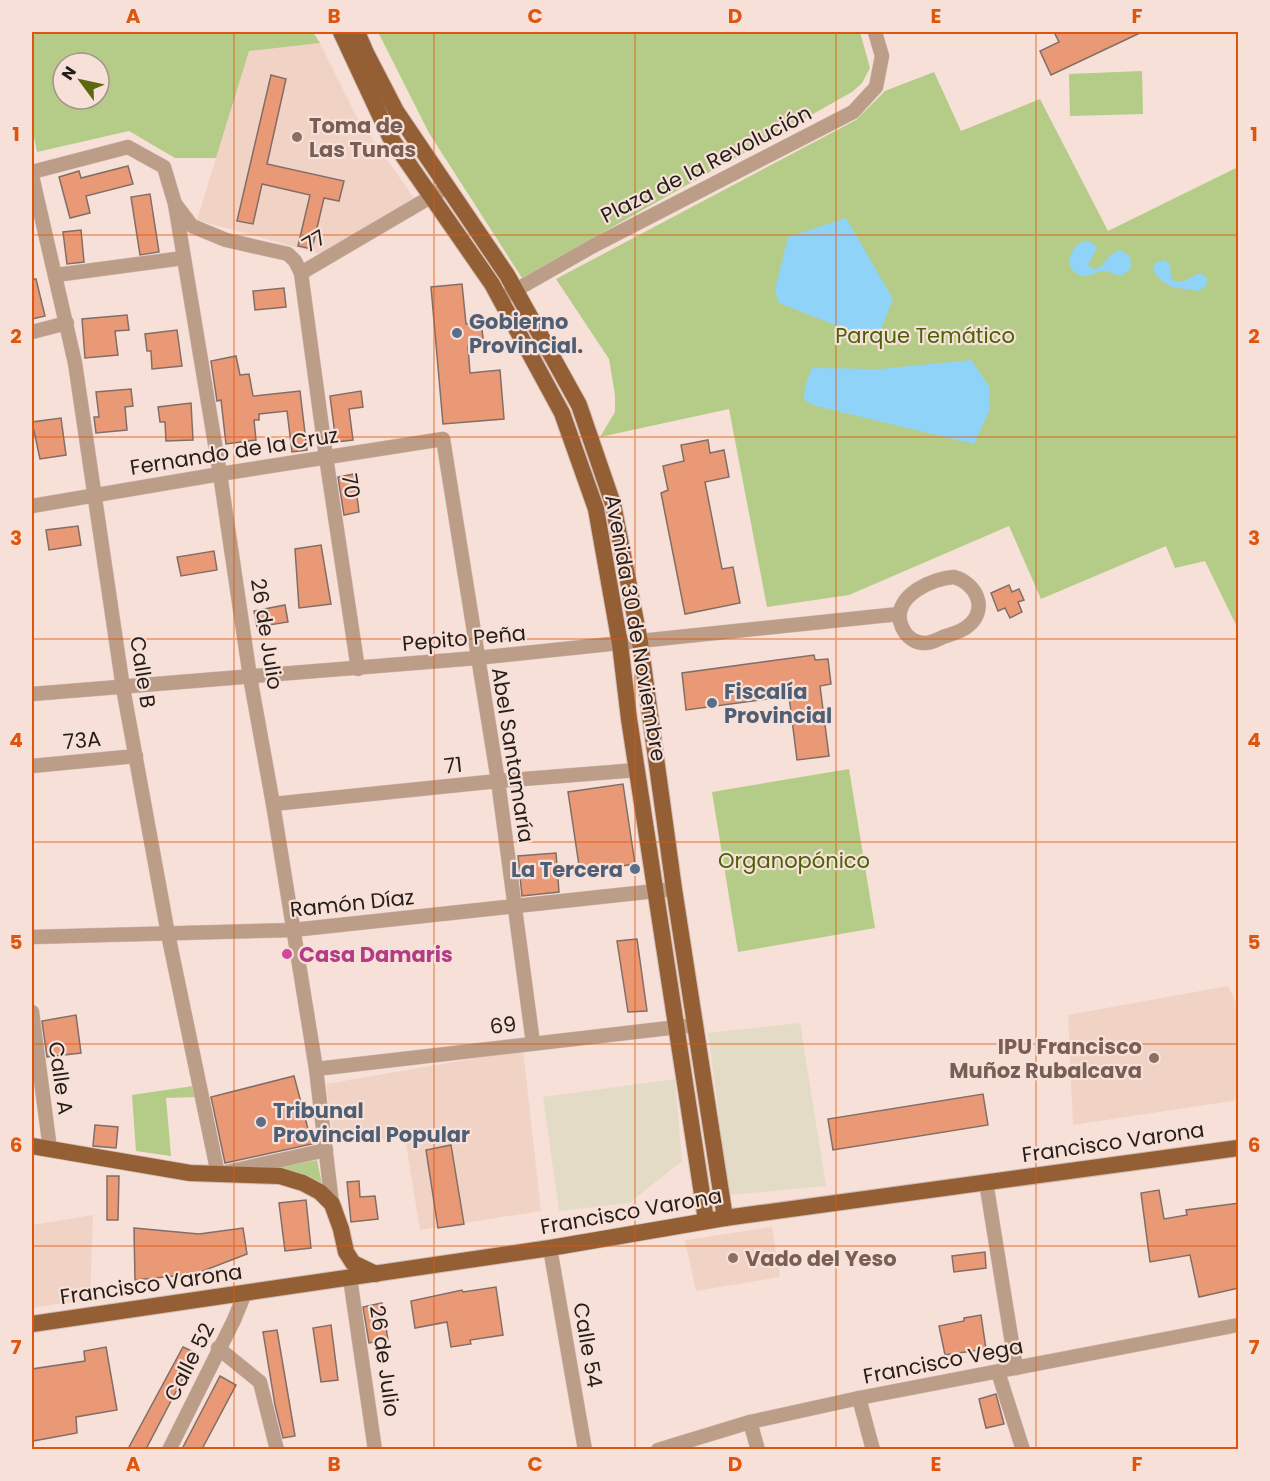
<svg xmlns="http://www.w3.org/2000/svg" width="1270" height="1481" viewBox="0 0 1270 1481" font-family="Poppins,sans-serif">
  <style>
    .commercial { fill: #e3dbc6 }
    .built { fill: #f1d3c6 }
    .green { fill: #b4cc87; fill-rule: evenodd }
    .water { fill: #90d3f9 }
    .building { fill: #e99976; stroke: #826e66; stroke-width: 1.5 }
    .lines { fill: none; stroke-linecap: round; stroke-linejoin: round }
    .minor-casing { stroke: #d1bdb5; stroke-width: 15 }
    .major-casing { stroke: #d1bdb5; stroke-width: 18 }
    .minor { stroke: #bc9d87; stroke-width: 14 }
    .major { stroke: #955f35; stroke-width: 16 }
    .grid { fill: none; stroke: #de560d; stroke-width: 1.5; stroke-opacity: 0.55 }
    .education-dot { fill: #8d6e63; stroke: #f7e0d7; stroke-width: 2 }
    .service-dot { fill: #5c6f8a; stroke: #f7e0d7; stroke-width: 2 }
    .hotel-dot { fill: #d1479c; stroke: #f7e0d7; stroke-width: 2 }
    .labels { text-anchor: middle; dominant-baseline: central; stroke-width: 4.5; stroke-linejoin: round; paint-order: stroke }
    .education-label { font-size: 21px; font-weight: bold; fill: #785e54; stroke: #f7e0d7; text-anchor: start }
    .street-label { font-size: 21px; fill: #251d19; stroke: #f7e0d7 }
    .service-label { font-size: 21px; font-weight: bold; fill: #4e5e75; stroke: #f7e0d7; text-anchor: start }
    .park-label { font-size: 21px; fill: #4a6107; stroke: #f7e0d7 }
    .hotel-label { font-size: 21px; font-weight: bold; fill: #b23c85; stroke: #f7e0d7; text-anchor: start }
    .neatline { fill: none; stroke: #de560d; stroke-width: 2 }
    .grid-label { font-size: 20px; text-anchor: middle; font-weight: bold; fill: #de560d }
  </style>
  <rect width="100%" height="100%" fill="#f7e0d7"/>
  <g class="commercial">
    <polygon points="800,1023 826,1186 729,1195 708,1033"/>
    <polygon points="675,1079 682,1161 629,1203 559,1211 543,1097"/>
  </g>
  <g class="built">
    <polygon points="320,43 357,117 414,198 366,229 320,254 197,220 249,50"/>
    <polygon points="1228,986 1238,1007 1238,1100 1073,1125 1068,1015"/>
    <polygon points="523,1050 541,1211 420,1230 405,1138 334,1143 326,1084"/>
    <polygon points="93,1215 90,1299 32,1308 32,1225"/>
    <polygon points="772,1227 780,1277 696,1291 685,1240"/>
  </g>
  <g class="green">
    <path d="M45,32H313L320,43L249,51L216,158H175L129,131L37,152L32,127V35ZM63,63H99V99H63Z"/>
    <polygon points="378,32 860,32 870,68 862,83 852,92 522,278 429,133"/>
    <polygon points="1142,71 1143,114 1070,116 1069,74"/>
    <polygon points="934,72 961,131 1040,99 1108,231 1238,167 1238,629 1205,561 1175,568 1166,546 1041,599 1009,526 849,595 767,607 729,409 600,437 615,412 615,395 609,359 556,279 856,120 885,91"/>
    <polygon points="849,769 875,928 738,952 712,792"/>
    <polygon points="193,1086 196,1097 166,1098 171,1156 136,1151 132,1095"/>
    <polygon points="317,1160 322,1184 271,1169"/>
  </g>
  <g class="water">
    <polygon points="846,218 893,299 880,332 853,332 779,303 775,290 788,237"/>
    <path d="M1085,241L1091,242L1097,248L1088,265C1101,278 1106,253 1120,250L1130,256L1131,268L1121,276C1114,275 1108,270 1102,271C1095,272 1091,277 1083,276C1062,272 1068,246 1085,241Z"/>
    <polygon points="1164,260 1170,265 1171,277 1174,281 1182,282 1200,273 1207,278 1206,286 1199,291 1172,287 1162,281 1153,271 1155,263"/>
    <polygon points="971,360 989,386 990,409 974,444 816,406 804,400 805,386 812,368 880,369"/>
  </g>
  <g class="building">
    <polygon points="1054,32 1142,32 1051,75 1040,51 1059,42"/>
    <polygon points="271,75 286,79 267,164 344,181 339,201 324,198 312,249 298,246 310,195 262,184 253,224 237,221"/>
    <polygon points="128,166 133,184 86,196 90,213 70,218 59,177 79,171 81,178"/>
    <polygon points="150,194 159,252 140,255 131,197"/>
    <polygon points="81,230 84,262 67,264 63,232"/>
    <polygon points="32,279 36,279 45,316 32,319"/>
    <polygon points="462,284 466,324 481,322 484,345 468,347 470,373 500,370 504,419 443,424 431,287"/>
    <polygon points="284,288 286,307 255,310 253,291"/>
    <polygon points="127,315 129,330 115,331 118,355 85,358 82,319"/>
    <polygon points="177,330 182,366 152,369 151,351 147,351 145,334"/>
    <polygon points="236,356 240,375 249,374 253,396 300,391 307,450 292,452 287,411 259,414 259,420 254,420 256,440 226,444 221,400 217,401 211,361"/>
    <polygon points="131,389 133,406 125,407 127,430 96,433 94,417 99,417 96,392"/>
    <polygon points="361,391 363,407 349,409 353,440 336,442 330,396"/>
    <polygon points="191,403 193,440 166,441 165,422 160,422 158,407"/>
    <polygon points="61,418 66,455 40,459 32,422"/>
    <polygon points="708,440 710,453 724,450 729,477 705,482 722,569 733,567 740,603 685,614 661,493 668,490 663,466 684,461 681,445"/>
    <polygon points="354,474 359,512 344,515 338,477"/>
    <polygon points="78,526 81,545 49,550 46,530"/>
    <polygon points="321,545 331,604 299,608 295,549"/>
    <polygon points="214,551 217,570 181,576 177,557"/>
    <polygon points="1009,585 1012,592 1019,589 1024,600 1018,602 1022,612 1010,618 1005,608 998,611 991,593"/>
    <polygon points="285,605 288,622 257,627 254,611"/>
    <polygon points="814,655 815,660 828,659 831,684 820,686 829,756 797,760 789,696 686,710 682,673"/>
    <polygon points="623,784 635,864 580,872 568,792"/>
    <polygon points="556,853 559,892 522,896 518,856"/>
    <polygon points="637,939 647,1011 628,1012 617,941"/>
    <polygon points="76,1015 81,1053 47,1057 42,1021"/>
    <polygon points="294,1076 312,1144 225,1163 211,1097"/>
    <polygon points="983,1094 988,1125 833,1150 828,1119"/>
    <polygon points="95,1125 118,1127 116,1148 93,1146"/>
    <polygon points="451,1145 464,1224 438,1228 426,1150"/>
    <polygon points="107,1176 119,1176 118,1220 107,1220"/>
    <polygon points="359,1181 360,1197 375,1196 378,1219 351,1222 347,1182"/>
    <polygon points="1159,1190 1164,1219 1187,1215 1186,1210 1239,1203 1239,1288 1199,1297 1190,1255 1150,1262 1141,1193"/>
    <polygon points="306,1200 311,1248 285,1251 279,1203"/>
    <polygon points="134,1228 199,1234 243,1228 247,1254 195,1274 135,1280"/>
    <polygon points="985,1252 986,1268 954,1272 952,1256"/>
    <polygon points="496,1287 503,1335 470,1340 471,1344 451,1347 447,1322 415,1328 411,1301 462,1290 463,1292"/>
    <polygon points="382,1303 388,1340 369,1343 363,1307"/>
    <polygon points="981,1315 986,1349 945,1355 939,1326 964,1321 964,1318"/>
    <polygon points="331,1325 338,1380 321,1382 313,1328"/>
    <polygon points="277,1330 295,1436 283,1438 275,1405 263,1332"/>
    <polygon points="106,1347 117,1410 76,1417 77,1433 33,1441 32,1369 85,1361 84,1351"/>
    <polygon points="183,1347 196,1353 146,1449 128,1449"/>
    <polygon points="220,1376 236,1385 202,1449 182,1449"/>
    <polygon points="996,1394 1004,1424 986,1428 979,1399"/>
  </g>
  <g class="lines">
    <defs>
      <g id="minor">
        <polyline points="32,172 128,147 164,167 175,204 220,474 250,677 273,804 316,1069 332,1204"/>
        <polyline points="32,176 75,363 123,688 168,934 218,1174 326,1150"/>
        <polyline points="176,205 192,226 226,240 288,254 295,261 301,273 326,457 358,669"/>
        <polyline points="301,273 439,192"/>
        <polyline points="56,275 183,258"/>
        <polyline points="500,299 593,246 853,112 876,87 882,56 875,32"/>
        <polyline points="32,332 67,323"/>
        <polyline points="32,506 220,474 443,439 498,781 533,1043"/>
        <path d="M954,577C976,583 989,609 968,626C961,632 952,634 943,637C933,642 924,646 913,640C906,636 902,629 900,621C895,595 933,578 954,577Z"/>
        <polyline points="32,694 477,658 899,614"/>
        <polyline points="32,766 136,756"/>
        <polyline points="273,804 498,781 637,770"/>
        <polyline points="32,937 293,930 674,889"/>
        <polyline points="32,1012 50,1149"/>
        <polyline points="316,1069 695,1025"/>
        <polyline points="986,1182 1016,1368"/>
        <polyline points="550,1248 585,1450"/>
        <polyline points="350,1278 375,1450"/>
        <polyline points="218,1348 260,1382 277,1450"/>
        <polyline points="998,1372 1023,1450"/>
        <polyline points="859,1398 873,1450"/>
        <polyline points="750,1422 758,1450"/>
        <polyline points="169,1450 234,1320 245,1293"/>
        <polyline points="658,1450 750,1422 859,1398 1238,1325"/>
      </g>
      <g id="major">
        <polyline points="341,32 390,137 492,284 562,413 596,509 620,644 629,719 706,1220"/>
        <polyline points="357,32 366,53 396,111 507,275 579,405 613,504 640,642 674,889 725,1218"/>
        <polyline points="32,1146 190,1173 280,1176 303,1183 320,1192 332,1204 341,1229 346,1252 353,1263 376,1274"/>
        <polyline points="32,1324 550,1248 725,1218 1238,1148"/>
      </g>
    </defs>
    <use href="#minor" class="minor-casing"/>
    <use href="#major" class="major-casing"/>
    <use href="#minor" class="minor"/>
    <use href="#major" class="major"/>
  </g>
  <path class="grid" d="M234,32V1450M434,32V1450M635,32V1450M836,32V1450M1036,32V1450M32,235H1238M32,437H1238M32,639H1238M32,842H1238M32,1044H1238M32,1246H1238"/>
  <g class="education-dot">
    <circle cx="297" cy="137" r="6"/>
    <circle cx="1154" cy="1058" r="6"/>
    <circle cx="733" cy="1258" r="6"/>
  </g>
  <g class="service-dot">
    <circle cx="457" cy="333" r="6"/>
    <circle cx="712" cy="703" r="6"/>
    <circle cx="635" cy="869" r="6"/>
    <circle cx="261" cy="1122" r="6"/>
  </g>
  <circle class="hotel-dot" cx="287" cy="954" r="6"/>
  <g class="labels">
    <g class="education-label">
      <text x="309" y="125">Toma de<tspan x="309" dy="24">Las Tunas</tspan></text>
      <text x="1142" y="1046" text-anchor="end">IPU Francisco<tspan x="1142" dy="24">Muñoz Rubalcava</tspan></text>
      <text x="745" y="1258">Vado del Yeso</text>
    </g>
    <g class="street-label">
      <text transform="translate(706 164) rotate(-27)">Plaza de la Revolución</text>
      <text transform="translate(314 241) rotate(-31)">77</text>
      <text transform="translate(234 451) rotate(-9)">Fernando de la Cruz</text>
      <text transform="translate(351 486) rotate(81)">70</text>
      <text transform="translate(636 628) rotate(80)">Avenida 30 de Noviembre</text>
      <text transform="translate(267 634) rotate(81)">26 de Julio</text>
      <text transform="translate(464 638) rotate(-5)">Pepito Peña</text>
      <text transform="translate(143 672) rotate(81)">Calle B</text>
      <text transform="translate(82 740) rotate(-5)">73A</text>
      <text transform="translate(513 755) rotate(81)">Abel Santamaría</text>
      <text transform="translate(453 765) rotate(-6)">71</text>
      <text transform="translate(352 903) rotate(-6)">Ramón Díaz</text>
      <text transform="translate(503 1025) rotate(-7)">69</text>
      <text transform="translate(61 1078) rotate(82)">Calle A</text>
      <text transform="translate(1113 1142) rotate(-8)">Francisco Varona</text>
      <text transform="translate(631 1211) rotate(-10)">Francisco Varona</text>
      <text transform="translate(151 1284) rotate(-8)">Francisco Varona</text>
      <text transform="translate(588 1345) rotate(80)">Calle 54</text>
      <text transform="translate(385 1361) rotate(82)">26 de Julio</text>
      <text transform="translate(943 1361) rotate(-11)">Francisco Vega</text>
      <text transform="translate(189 1362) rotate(-63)">Calle 52</text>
    </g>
    <g class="service-label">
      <text x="469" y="321">Gobierno<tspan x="469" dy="24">Provincial.</tspan></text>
      <text x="724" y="691">Fiscalía<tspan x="724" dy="24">Provincial</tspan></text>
      <text x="623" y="869" text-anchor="end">La Tercera</text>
      <text x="273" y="1110">Tribunal<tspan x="273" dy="24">Provincial Popular</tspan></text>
    </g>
    <g class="park-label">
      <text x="925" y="335">Parque Temático</text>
      <text x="794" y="860">Organopónico</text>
    </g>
    <g class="hotel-label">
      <text x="299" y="954">Casa Damaris</text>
    </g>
  </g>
  <rect width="1270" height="1481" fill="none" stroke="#f7e0d7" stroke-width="66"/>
  <g transform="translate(81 81) rotate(303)"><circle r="28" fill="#f7e0d7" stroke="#a3928b" stroke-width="1.5"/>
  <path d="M0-4.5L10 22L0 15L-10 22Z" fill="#5b680f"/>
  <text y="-9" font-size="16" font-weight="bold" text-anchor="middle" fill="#251d19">N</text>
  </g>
  <rect x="33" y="33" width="1204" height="1415" class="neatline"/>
  <g class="grid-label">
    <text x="133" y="23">A</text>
    <text x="334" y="23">B</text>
    <text x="535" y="23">C</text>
    <text x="735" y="23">D</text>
    <text x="936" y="23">E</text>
    <text x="1137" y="23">F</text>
    <text x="16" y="141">1</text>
    <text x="1254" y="141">1</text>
    <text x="16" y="343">2</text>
    <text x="1254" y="343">2</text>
    <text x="16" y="545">3</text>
    <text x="1254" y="545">3</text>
    <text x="16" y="747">4</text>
    <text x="1254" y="747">4</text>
    <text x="16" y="949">5</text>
    <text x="1254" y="949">5</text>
    <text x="16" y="1152">6</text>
    <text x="1254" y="1152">6</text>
    <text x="16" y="1354">7</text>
    <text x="1254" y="1354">7</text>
    <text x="133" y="1471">A</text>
    <text x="334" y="1471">B</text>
    <text x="535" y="1471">C</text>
    <text x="735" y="1471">D</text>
    <text x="936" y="1471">E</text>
    <text x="1137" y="1471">F</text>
  </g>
</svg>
